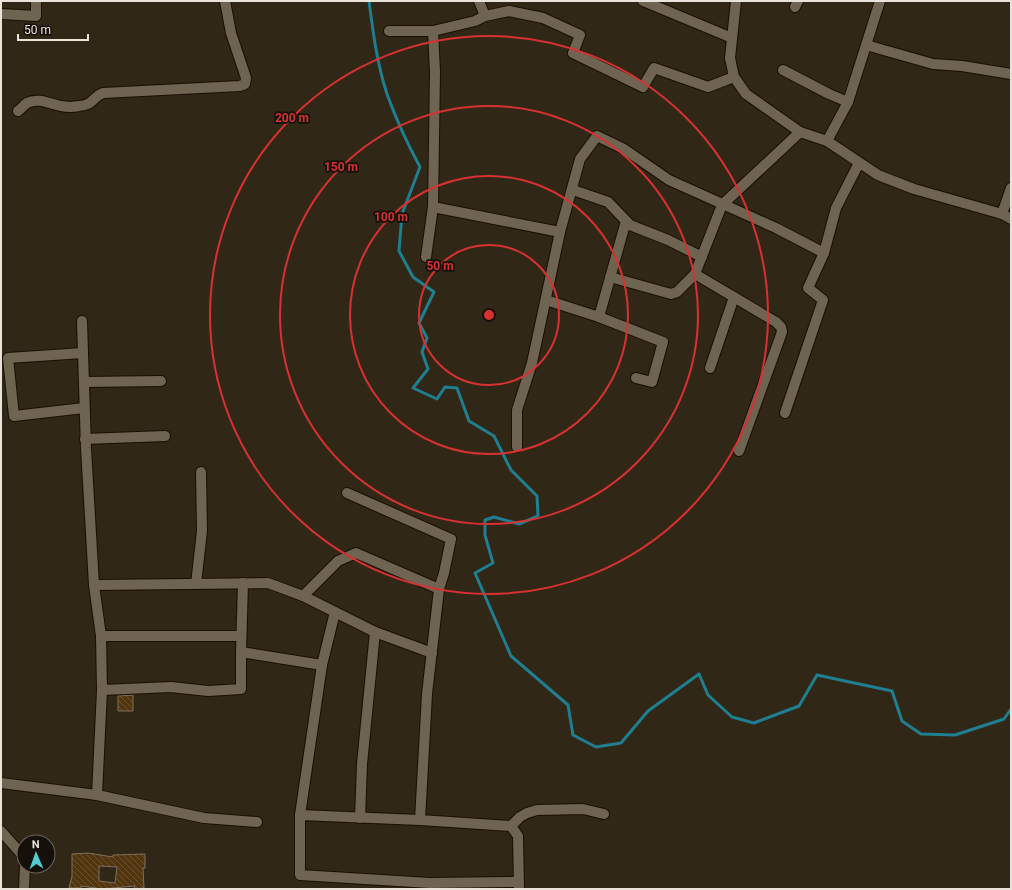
<svg xmlns="http://www.w3.org/2000/svg" width="1012" height="890" viewBox="0 0 1012 890" font-family="Roboto,sans-serif">
  <style>
    .lines { fill: none; stroke-linecap: round; stroke-linejoin: round }
    .stream { stroke: #1f7e90; stroke-width: 3 }
    .building { fill: url(#building-back-hatch); stroke: #7e7060; fill-rule: evenodd }
    .minor-casing { stroke: #190f03; stroke-width: 12 }
    .minor { stroke: #6f6352; stroke-width: 10 }
    .ring { fill: none; stroke: #d73131; stroke-width: 2 }
    .centre { fill: #d73131; stroke: #15110a; stroke-width: 2 }
    .ring-label { font-size: 12px; text-anchor: middle; font-weight: bold; fill: #d73131; stroke: #15110a; stroke-width: 3.5; stroke-linejoin: round; paint-order: stroke }
  </style>
  <defs>
    <pattern id="building-back-hatch" width="6" height="6" patternUnits="userSpaceOnUse"><rect width="6" height="6" fill="#51350e"/><path d="M-1 5l2 2M0 0l6 6M5-1l2 2" fill="none" stroke="#6a5230"/></pattern>
  </defs>
  <rect width="100%" height="100%" fill="#312717"/>
  <g class="lines">
    <path class="stream" d="M369,1C373,32 377,64 387,94C396,119 407,143 420,167L402,214L399,251L413,277L434,292L419,323L427,338L422,352L428,369L413,388L437,399L445,387L457,388L469,421L494,436L511,470L537,496L538,516L519,524L494,517L485,520V535L493,563L475,573L511,656L568,705L573,735L596,747L621,743L648,711L699,674L708,695L732,717L754,723L799,706L817,675L892,691L902,721L921,734L955,735L1004,719L1011,709"/>
  </g>
  <g class="building">
    <polygon points="133,695 133,711 118,711 118,696"/>
    <path d="M88,853L113,857V855L145,854V868H143L144,888L134,889L135,886L102,889L81,886V888H69L72,876V854ZM99,866L117,867L115,883L99,881Z"/>
  </g>
  <g class="lines">
    <defs>
      <g id="minor">
        <polyline points="479,1 485,16"/>
        <polyline points="643,1 732,38"/>
        <polyline points="736,1 730,58 734,77 746,94 800,132 827,141 878,175 914,189 1002,214 1011,219"/>
        <polyline points="795,7 798,1"/>
        <polyline points="1,14 36,16 36,1"/>
        <polyline points="389,31 433,31 475,21 485,16 509,11 543,18 580,35 573,53 643,87 654,68 708,87 734,77"/>
        <polyline points="866,45 933,64 962,66 1011,74"/>
        <polyline points="783,70 829,94 848,102"/>
        <path d="M18,111C21,109 24,105 27,103C38,97 50,104 61,106C66,107 74,107 79,106C94,105 92,97 103,93L240,86L245,84L246,78L231,33L225,1"/>
        <polyline points="827,141 848,102 880,1"/>
        <polyline points="573,190 608,202 630,225 668,240 702,257"/>
        <polyline points="433,207 560,232"/>
        <polyline points="1002,214 1011,188"/>
        <polyline points="626,221 599,317 663,342 652,382 636,378"/>
        <polyline points="824,253 836,208 859,163"/>
        <polyline points="426,257 433,207 435,72 433,31"/>
        <polyline points="610,277 671,294 677,292 695,274"/>
        <polyline points="546,300 599,317"/>
        <polyline points="82,321 86,448 94,585 268,583 303,596 338,561 356,553 439,589 427,694 420,820 511,826 518,836 519,889"/>
        <polyline points="83,353 8,358 14,416 84,408"/>
        <polyline points="710,368 734,297"/>
        <polyline points="84,382 161,381"/>
        <polyline points="85,439 165,436"/>
        <polyline points="517,447 517,410 532,363 560,232 580,159 597,136 624,149 669,180 776,228 824,253 808,288 823,300 785,413"/>
        <polyline points="739,451 782,332 781,327 776,322 695,274 722,205 800,132"/>
        <polyline points="347,493 451,539 444,573 439,589"/>
        <polyline points="243,583 241,652 322,665 335,612"/>
        <polyline points="196,584 202,531 201,472"/>
        <polyline points="94,585 101,636 102,690 171,687 208,691 241,689 241,652"/>
        <polyline points="303,596 375,632 432,653"/>
        <polyline points="101,636 241,636"/>
        <polyline points="102,690 97,795 204,818 257,822"/>
        <polyline points="1,783 97,795"/>
        <polyline points="300,815 322,665"/>
        <polyline points="360,818 362,764 375,632"/>
        <polyline points="420,820 300,815 300,875 430,883 519,882"/>
        <polyline points="511,826 520,817 527,813 537,810 583,809 604,814"/>
        <polyline points="1,831 24,857"/>
        <polyline points="24,889 25,866"/>
      </g>
    </defs>
    <use href="#minor" class="minor-casing"/>
    <use href="#minor" class="minor"/>
  </g>
  <g class="ring">
    <circle cx="489" cy="315" r="70"/>
    <circle cx="489" cy="315" r="139"/>
    <circle cx="489" cy="315" r="209"/>
    <circle cx="489" cy="315" r="279"/>
  </g>
  <circle cx="489" cy="315" r="6" class="centre"/>
  <g class="ring-label">
    <text x="292" y="122">200 m</text>
    <text x="341" y="171">150 m</text>
    <text x="391" y="221">100 m</text>
    <text x="440" y="270">50 m</text>
  </g>
  <rect width="1012" height="890" fill="none" stroke="#eae3d9" stroke-width="4"/>
  <g transform="translate(36 854) rotate(358)"><circle r="19" fill="#15110a" stroke="#6a655d"/>
  <path d="M0-3L7 15L0 10L-7 15Z" fill="#51ccd2"/>
  <text y="-6" font-size="11" font-weight="bold" text-anchor="middle" fill="#eae3d9">N</text>
  </g>
  <path d="M18 34v6h70v-6" fill="none" stroke="#eae3d9" stroke-width="2"/>
  <text x="24" y="34" font-size="12" fill="#eae3d9" stroke="#15110a" stroke-width="3" paint-order="stroke">50 m</text>
</svg>
